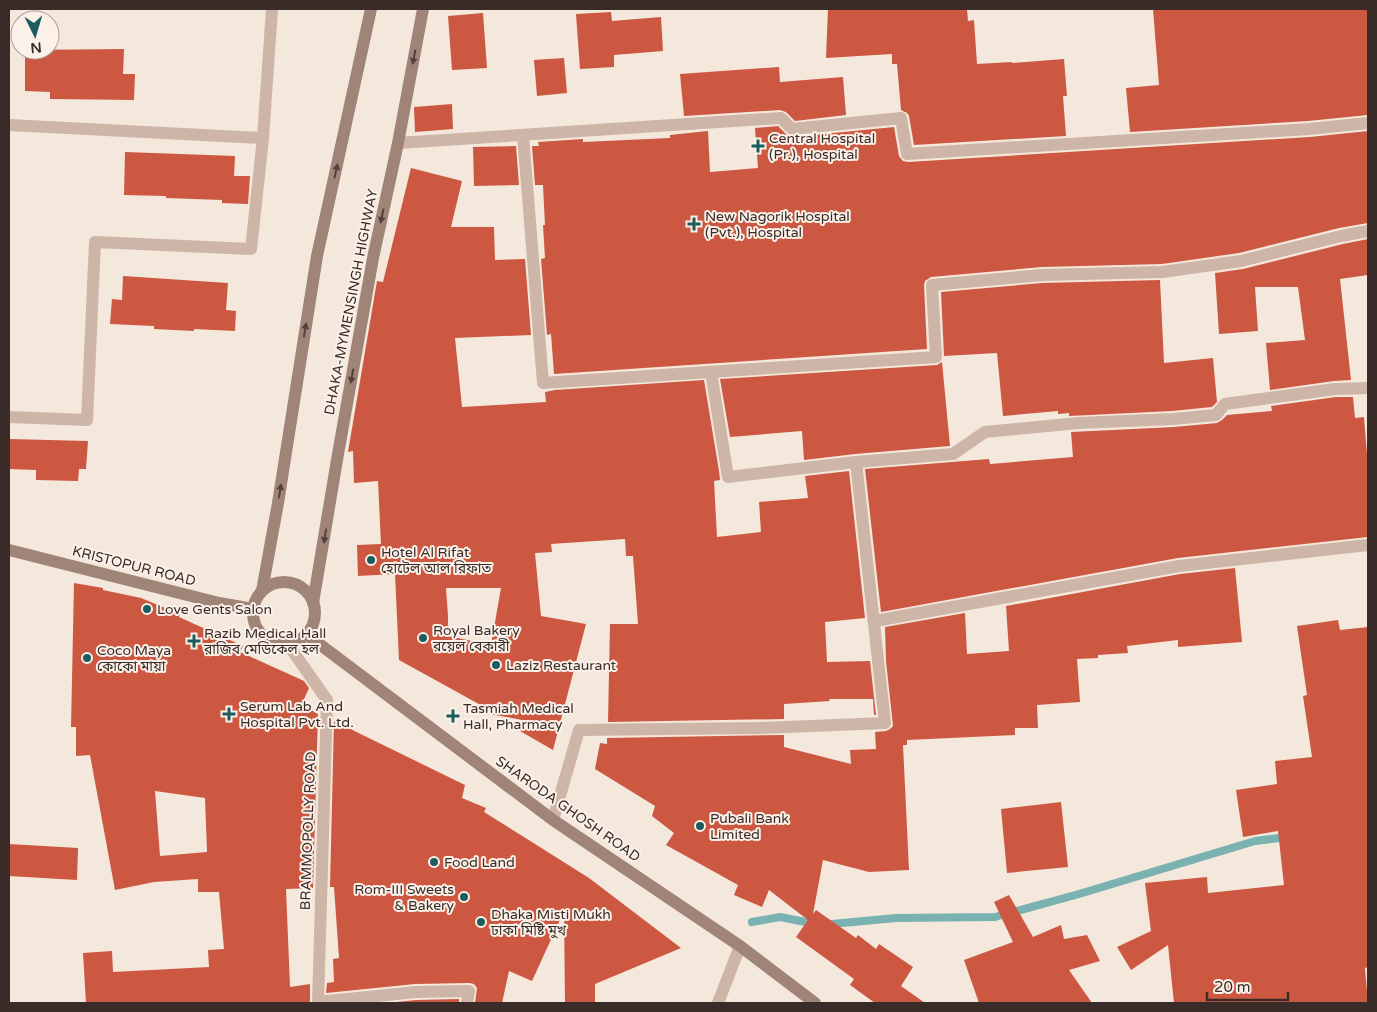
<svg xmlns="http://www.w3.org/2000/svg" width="1377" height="1012" viewBox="0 0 1377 1012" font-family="'Varela Round','Noto Sans Bengali',sans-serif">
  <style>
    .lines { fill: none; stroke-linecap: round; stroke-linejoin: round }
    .stream { stroke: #79b2b0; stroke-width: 8 }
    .building { fill: #cd5841; fill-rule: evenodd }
    .lane { stroke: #cdb5a7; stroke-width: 12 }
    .street { stroke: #cdb5a7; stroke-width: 12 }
    .secondary { stroke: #a08478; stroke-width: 12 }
    .oneway { fill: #53423c }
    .poi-dot { fill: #1b5d5c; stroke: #fbf1e9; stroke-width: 2 }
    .labels { text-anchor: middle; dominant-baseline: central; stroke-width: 4; stroke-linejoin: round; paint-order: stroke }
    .poi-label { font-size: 14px; fill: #392c28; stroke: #fbf1e9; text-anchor: start }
    .street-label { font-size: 14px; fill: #392c28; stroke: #fbf1e9 }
  </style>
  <rect width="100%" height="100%" fill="#f4e7dc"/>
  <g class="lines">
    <polyline class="stream" points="752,922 780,917 821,925 896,918 995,917 1079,894 1255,841 1287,837"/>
  </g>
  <g class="building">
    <polygon points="828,9 967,9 968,21 974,20 977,64 1012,62 1012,63 1064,59 1067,96 1063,96 1066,136 914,145 909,116 907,113 901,110 897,64 892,64 892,54 826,58"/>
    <polygon points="1153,9 1368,9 1368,115 1308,121 1130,132 1126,88 1159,85"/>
    <polygon points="611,12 612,21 661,17 663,51 614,55 614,67 580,69 576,14"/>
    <polygon points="483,13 487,68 452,70 448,16"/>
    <polygon points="124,49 123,74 135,74 134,100 50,99 50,92 25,91 25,50"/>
    <polygon points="564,58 567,93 537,96 534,60"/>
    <polygon points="779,67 780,82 843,77 846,115 795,121 786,112 780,110 684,116 680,74"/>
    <polygon points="452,104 453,129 415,132 414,107"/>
    <polygon points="778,126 787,135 793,137 894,127 899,156 903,161 908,162 1310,137 1368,131 1368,223 1339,228 1239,253 1162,264 1042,267 931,277 925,281 924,285 927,349 554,374 551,334 547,335 541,259 545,258 543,225 545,225 543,185 535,185 532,146 539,146 538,142 583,139 583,142 670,138 670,135 708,131 710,172 758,168 755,128"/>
    <polygon points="516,146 519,185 474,186 473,147"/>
    <polygon points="125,152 235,156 234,176 250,176 248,204 222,203 222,200 166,198 166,196 124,195"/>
    <path d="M411,168L462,181L451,227H494L495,260L525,259L531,335L455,338L462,407L546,402L545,392L555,390L704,380L719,471L720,480L714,481L717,537L761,532L759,502L808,498L805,476L849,471L865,618L825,622L827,662L870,661L876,715H874L873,699H829L830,701L784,704V719L608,722L610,624H638L633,556H626L625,539L551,544L552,552L535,553L541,616L586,624L553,750L520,731L522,720L485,713L486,708L399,660L395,574L358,576L357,545L381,544L378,481L354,483L353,451L348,452L377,281L383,282ZM446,588H501L491,645L448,636V616Z"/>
    <polygon points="1368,239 1368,275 1340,279 1351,380 1334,381 1270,390 1266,343 1305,340 1298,287 1255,287 1258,331 1219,334 1215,273 1243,269 1343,244"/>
    <polygon points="123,276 228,283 226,310 236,311 235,331 194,329 194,331 154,329 154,326 110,324 112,299 122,300"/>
    <polygon points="1160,280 1164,363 1213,358 1217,402 1212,407 1172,411 1069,416 1069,413 1058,414 1058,411 1003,416 997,353 944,356 941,292 1042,283"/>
    <polygon points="942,362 950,446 855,454 804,460 802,431 730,437 720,379 937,365"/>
    <polygon points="1336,397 1353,397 1355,418 1364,417 1368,467 1368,537 1178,558 881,612 865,469 989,459 990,464 1073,457 1071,432 1174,427 1217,423 1222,420 1227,415 1272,411 1271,406"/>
    <polygon points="9,439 88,441 86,469 79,469 78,481 36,480 36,470 9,469"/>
    <polygon points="1235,568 1242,642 1178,647 1178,640 1127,646 1128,653 1098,655 1098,658 1077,659 1080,702 1037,705 1038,728 1015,728 1015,735 907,740 907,745 903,745 909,870 869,872 823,860 813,914 816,910 856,938 858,935 876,949 879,944 913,967 901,986 925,1003 875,1003 850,985 854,979 796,937 808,920 769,890 762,907 734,895 738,885 666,845 674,833 652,816 655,806 595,769 600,743 607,744 607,738 784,735 784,747 851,764 850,750 876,749 875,732 886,731 890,729 893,726 886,661 885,627 965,613 967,654 1009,651 1006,606 1180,574"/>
    <path d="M74,583L103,588V590L141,598L180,614L179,617L243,646L240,652L304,681L309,688L301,706L312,707L311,710L318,714L313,888L286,889L290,987L310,984V1003H86L83,953L112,951L113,972L209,967L208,950L224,949L219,892H198V879L154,882L115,890L90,755L76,756V727H71ZM155,791L205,798L207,852L160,856Z"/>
    <polygon points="1338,620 1340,630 1368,627 1368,967 1365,968 1368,1003 1174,1003 1168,945 1131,970 1117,947 1151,931 1145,883 1207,877 1208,893 1284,885 1278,831 1243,837 1236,790 1277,784 1275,761 1312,757 1303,696 1307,695 1297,626"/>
    <polygon points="334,721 465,785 462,798 486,808 484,812 589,878 681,948 595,984 595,1003 565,1003 564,911 532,981 509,971 502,1003 475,1003 477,988 474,984 469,983 415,984 326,993 327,983 334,982 333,959 339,958 334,887 330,887"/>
    <polygon points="1061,802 1068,867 1007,873 1001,809"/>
    <polygon points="9,844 78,848 77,880 9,876"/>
    <polygon points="1009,895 1033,937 1061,925 1064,939 1087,935 1100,961 1069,970 1092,1003 979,1003 964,960 1013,942 994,902"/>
    <polygon points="459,999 459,1003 386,1003 416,1000"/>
  </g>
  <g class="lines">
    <g class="lane">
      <polyline points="9,125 263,138"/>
      <polyline points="9,417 87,420 95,242 251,249 263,138 272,9"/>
    </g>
    <g class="street">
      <polyline points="523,135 543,383 936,357 932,285 1042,275 1162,272 1241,261 1341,236 1368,231"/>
      <polyline points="398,143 781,118 792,129 901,118 907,154 1309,129 1368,123"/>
      <polyline points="711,372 728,477 856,462 953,454 985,432 1079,423 1173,419 1216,415 1225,404 1335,389 1368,388"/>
      <polyline points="875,621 1179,566 1368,545"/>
      <polyline points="287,643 327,700 318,1003"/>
      <polyline points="553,820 579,730 759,728 885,723 856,462"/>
      <polyline points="318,1002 416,992 469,991 467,1003"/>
      <polyline points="718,1003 740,946"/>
    </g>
    <g class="secondary">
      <polyline points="9,550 219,603 253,609"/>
      <circle cx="284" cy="613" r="31"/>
      <polyline points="262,591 278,503 317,256 371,9"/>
      <polyline points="313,603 338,454 373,258 398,143 423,9"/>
      <polyline points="306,634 553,820 740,946 815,1003"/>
    </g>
  </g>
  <defs><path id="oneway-solid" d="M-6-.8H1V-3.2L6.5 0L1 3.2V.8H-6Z" transform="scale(1.25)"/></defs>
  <g class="oneway">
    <use href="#oneway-solid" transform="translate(414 57) rotate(101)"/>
    <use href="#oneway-solid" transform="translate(336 171) rotate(-78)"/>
    <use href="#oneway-solid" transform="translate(382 216) rotate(102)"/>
    <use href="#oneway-solid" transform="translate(305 330) rotate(-81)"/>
    <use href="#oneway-solid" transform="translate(352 376) rotate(100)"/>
    <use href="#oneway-solid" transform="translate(280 491) rotate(-81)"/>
    <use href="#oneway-solid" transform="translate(325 536) rotate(99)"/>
  </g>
  <g class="poi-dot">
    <path d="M755.5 138.5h5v5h5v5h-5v5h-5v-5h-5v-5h5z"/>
    <path d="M691.5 216.5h5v5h5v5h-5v5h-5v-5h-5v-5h5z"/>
    <circle cx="371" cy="560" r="5"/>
    <circle cx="147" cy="609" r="5"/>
    <circle cx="423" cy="638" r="5"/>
    <path d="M191.5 633.5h5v5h5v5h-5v5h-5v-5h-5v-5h5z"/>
    <circle cx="87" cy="658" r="5"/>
    <circle cx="496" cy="665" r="5"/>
    <path d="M226.5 706.5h5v5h5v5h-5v5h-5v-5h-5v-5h5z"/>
    <path d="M450.5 708.5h5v5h5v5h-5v5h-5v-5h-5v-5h5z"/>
    <circle cx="700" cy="826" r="5"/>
    <circle cx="434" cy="862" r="5"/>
    <circle cx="464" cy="897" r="5"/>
    <circle cx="481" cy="922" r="5"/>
  </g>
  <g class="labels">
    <g class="poi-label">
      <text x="769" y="138">Central Hospital<tspan x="769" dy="16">(Pr.), Hospital</tspan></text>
      <text x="705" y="216">New Nagorik Hospital<tspan x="705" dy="16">(Pvt.), Hospital</tspan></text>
      <text x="381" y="552">Hotel Al Rifat<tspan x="381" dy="16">হোটেল আল রিফাত</tspan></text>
      <text x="157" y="609">Love Gents Salon</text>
      <text x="433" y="630">Royal Bakery<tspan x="433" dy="16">রয়েল বেকারী</tspan></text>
      <text x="204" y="633">Razib Medical Hall<tspan x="204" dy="16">রাজিব মেডিকেল হল</tspan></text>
      <text x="97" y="650">Coco Maya<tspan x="97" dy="16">কোকো মায়া</tspan></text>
      <text x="506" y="665">Laziz Restaurant</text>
      <text x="240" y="706">Serum Lab And<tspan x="240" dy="16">Hospital Pvt. Ltd.</tspan></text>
      <text x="463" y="708">Tasmiah Medical<tspan x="463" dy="16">Hall, Pharmacy</tspan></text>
      <text x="710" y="818">Pubali Bank<tspan x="710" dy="16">Limited</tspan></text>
      <text x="444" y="862">Food Land</text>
      <text x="454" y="889" text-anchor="end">Rom-III Sweets<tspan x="454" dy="16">&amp; Bakery</tspan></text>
      <text x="491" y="914">Dhaka Misti Mukh<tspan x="491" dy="16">ঢাকা মিষ্টি মুখ</tspan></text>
    </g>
    <g class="street-label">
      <text transform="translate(351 302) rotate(-79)">DHAKA-MYMENSINGH HIGHWAY</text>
      <text transform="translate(134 566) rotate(14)">KRISTOPUR ROAD</text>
      <text transform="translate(568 809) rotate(35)">SHARODA GHOSH ROAD</text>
      <text transform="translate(308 831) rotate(-88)">BRAMMOPOLLY ROAD</text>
    </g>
  </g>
  <rect width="1377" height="1012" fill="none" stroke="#392c28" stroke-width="20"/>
  <g transform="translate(35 35) rotate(175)"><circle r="24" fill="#fbf1e9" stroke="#ada29c"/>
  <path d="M0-4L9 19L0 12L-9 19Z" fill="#1b5d5c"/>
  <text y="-8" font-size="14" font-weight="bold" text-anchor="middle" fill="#392c28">N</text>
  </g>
  <path d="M1207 992v8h81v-8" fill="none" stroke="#392c28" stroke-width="2.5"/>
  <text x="1214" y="992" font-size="15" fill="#392c28" stroke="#fbf1e9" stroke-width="4" paint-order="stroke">20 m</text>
</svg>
